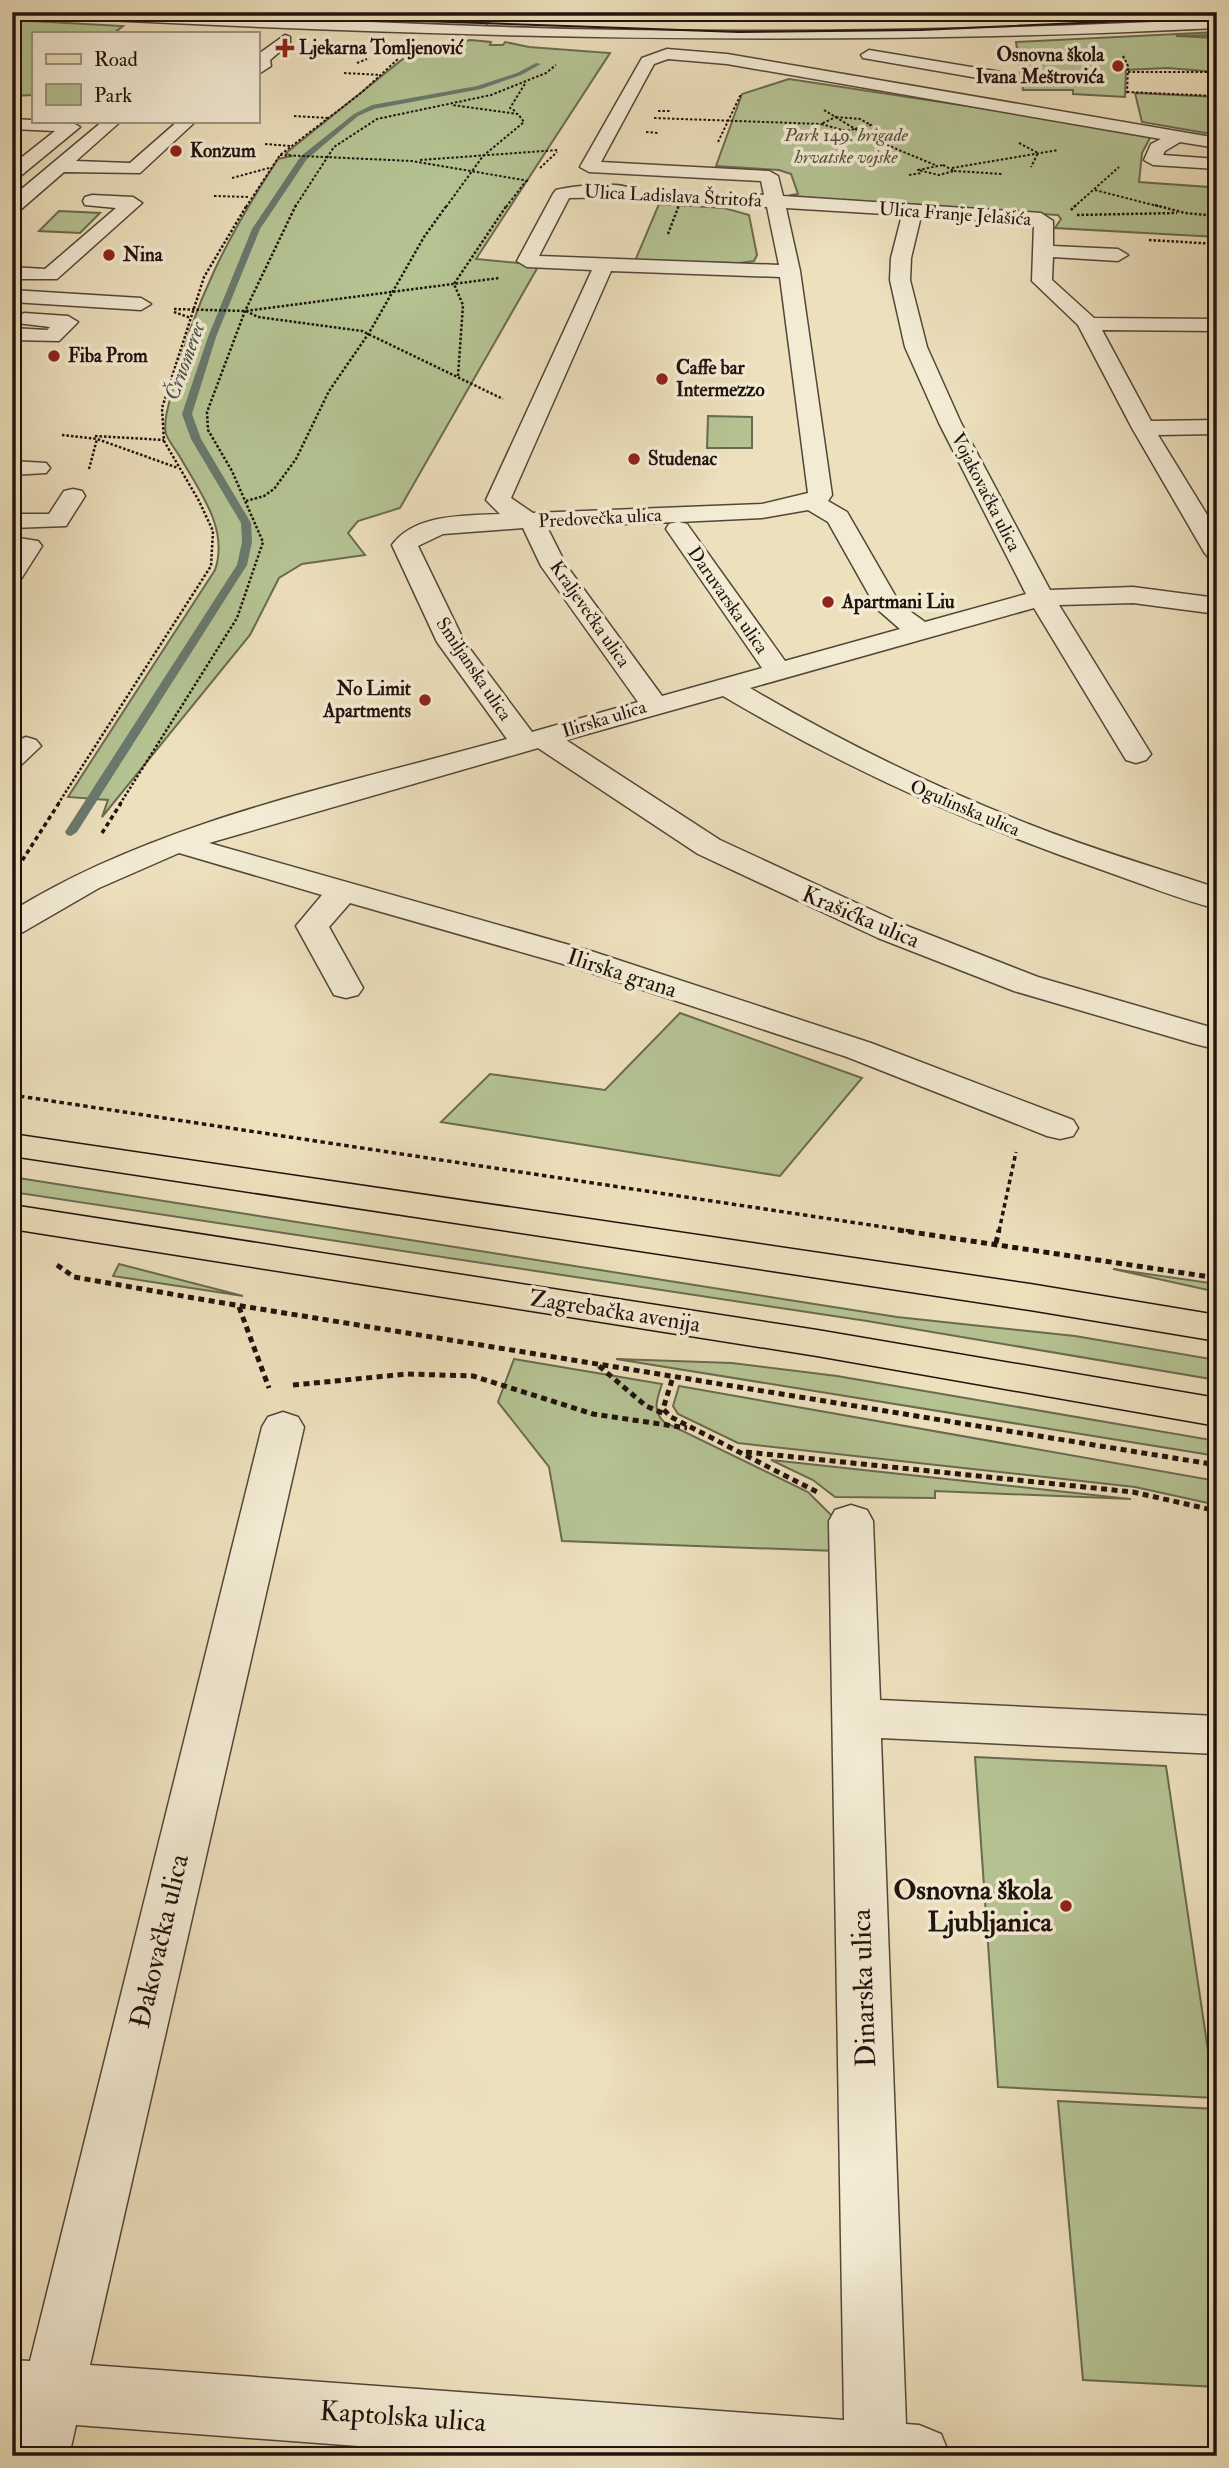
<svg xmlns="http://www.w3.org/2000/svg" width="1229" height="2468" viewBox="0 0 1229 2468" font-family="'IM FELL Double Pica',serif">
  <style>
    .green { fill: #b5c393; stroke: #6a6a50; stroke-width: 2 }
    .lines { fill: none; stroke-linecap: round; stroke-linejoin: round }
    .stream { fill: #69796d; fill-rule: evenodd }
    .minor-casing { stroke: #534639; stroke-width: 3 }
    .major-casing { stroke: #20120d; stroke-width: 3 }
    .path-far3 { stroke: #20120d; stroke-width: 2; stroke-dasharray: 2.5 2; stroke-linecap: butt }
    .path-far2 { stroke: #20120d; stroke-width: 2.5; stroke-dasharray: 2.5 2; stroke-linecap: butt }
    .path-far1 { stroke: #20120d; stroke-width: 3.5; stroke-dasharray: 4.5 3.5; stroke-linecap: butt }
    .path { stroke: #20120d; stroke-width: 5; stroke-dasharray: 6 4.5; stroke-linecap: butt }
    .minor { fill: #f3ebd4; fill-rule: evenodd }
    .major { fill: #ede0bd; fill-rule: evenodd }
    .tram { stroke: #20120d; stroke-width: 2 }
    .poi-dot { fill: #8f2418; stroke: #f3ebd4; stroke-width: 2.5 }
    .labels { text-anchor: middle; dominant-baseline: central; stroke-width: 7; stroke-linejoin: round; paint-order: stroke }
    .far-poi-label { font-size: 19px; font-weight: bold; fill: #20120d; stroke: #f3ebd4; text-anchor: start }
    .far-park-label { font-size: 19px; font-style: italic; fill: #54503c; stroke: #f3ebd4 }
    .far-street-label { font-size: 19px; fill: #20120d; stroke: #f3ebd4 }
    .far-water-label { font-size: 21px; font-style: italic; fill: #4b4e45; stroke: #f3ebd4 }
    .street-label { font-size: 23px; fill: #20120d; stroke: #f3ebd4 }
    .near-poi-label { font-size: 28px; font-weight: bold; fill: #20120d; stroke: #f3ebd4; text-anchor: end }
    .near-street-label { font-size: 28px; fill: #20120d; stroke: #f3ebd4 }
  </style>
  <rect width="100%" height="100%" fill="#ede0bd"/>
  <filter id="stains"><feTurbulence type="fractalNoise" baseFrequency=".00286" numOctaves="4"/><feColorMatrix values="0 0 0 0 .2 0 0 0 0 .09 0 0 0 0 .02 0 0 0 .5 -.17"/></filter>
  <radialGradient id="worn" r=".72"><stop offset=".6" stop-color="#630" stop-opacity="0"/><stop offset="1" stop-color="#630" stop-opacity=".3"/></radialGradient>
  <g class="green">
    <polygon points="94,12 308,12 491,19 484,29"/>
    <polygon points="626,12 880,17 1081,12 879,19 665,16"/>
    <polygon points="12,20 123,26 114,33 33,33 33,95 12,96"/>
    <polygon points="1217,32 1217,35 1176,36 1217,38 1217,72 1167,68 1126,70 1125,97 1073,94 1073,90 1023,90 1016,42"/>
    <path d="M470,40L491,42L490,45H503L505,42L529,47L610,53L476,259L539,265L400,508L358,521L348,533L365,555L302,564L279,578L250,635L102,817L108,800L68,797L215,570C229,529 200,492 180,457C176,450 169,442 166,434C163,421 169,404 172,392C193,303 229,234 278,159L291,156L286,153L409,54Z"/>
    <polygon points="789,79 1152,134 1142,153 1139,182 1209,187 1211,216 1217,217 1217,237 1055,228 1061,219 1058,215 804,200 792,195 798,194 791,174 779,170 716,166 742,94"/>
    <polygon points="1135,93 1217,97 1217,135 1142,122"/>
    <polygon points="659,204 724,208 749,215 757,255 754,261 739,263 635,261"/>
    <polygon points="59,211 100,213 80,233 39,231"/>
    <polygon points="708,416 752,417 752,448 707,448"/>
    <polygon points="680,1013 862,1078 780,1176 441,1122 490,1074 605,1090"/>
    <polygon points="12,1177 897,1317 1075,1336 1217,1360 1217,1380 867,1321 12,1192"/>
    <polygon points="119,1264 243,1296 113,1276"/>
    <polygon points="1113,1269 1217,1284 1217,1292"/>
    <path d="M514,1359L662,1384C657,1399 652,1410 664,1422L808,1492L834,1518L835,1551L562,1541L549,1467L498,1402Z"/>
    <polygon points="616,1359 732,1363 837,1376 1217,1441 1217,1456"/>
    <polygon points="679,1386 1217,1481 1217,1505 1135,1487 738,1443 678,1414 673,1406"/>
    <polygon points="771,1460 1130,1499 1131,1499 935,1491 935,1498 835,1497 813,1480"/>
    <polygon points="975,1757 1166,1766 1215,2098 998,2087"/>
    <polygon points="1058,2101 1217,2109 1217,2387 1083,2380"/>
  </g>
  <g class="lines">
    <polygon class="stream" points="536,63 541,64 521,75 481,89 374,109 358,116 307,159 260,229 216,337 192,414 201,439 251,523 252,542 247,565 77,832 71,836 67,835 65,832 237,565 242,542 241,523 191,439 182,414 208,337 252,229 301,156 354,114 372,105 477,86 517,73"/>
    <defs>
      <g id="minor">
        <path d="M22,12C222,12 422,27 622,30C821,33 1019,29 1217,19V28C820,48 425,37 29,16Z"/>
        <polygon points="285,35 290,37 290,43 270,60 271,66 257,75 257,55"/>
        <path d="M667,49L727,54L1217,138V148L1180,142L1165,151L1163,155L1217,159V169L1153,165L1144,160L1151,144L1161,139L727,64L668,59L654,64L601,162L769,171L778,176L783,196L1041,213L1053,221V246L1118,249L1128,255L1118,261L1053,257L1052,280L1094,318L1217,319V331L1102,330L1151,421L1217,420V434L1158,435L1217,531V560L1208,557L1204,552L1132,428L1078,325L1032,281L1034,224L921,216L911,258L910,280L927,347L961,423L1050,590L1133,587L1217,598V614L1133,603L1059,605L1151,754L1146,760L1136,763L1126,760L1034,608L750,688C840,741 934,787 1031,825C1091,849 1155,867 1217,888V909C1179,899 1142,884 1105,871C971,825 845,768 723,696L566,740L720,840L902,924L1038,977L1217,1029V1045L1207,1047L1195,1044L1014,991L878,938L698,854L538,748L209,843L594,952L871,1043L1073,1120L1078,1128L1073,1136L1060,1139L1047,1136L847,1057L570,966L350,903L329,927L363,988L358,995L346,998L334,995L296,926L322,895L179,853L99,888L23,932L12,935V911C159,820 342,785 507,739L437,642L392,545C415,513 466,516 500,514L486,500L592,270L527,267L517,261L553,194L556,190C573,186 624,179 636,192L627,197L569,198L539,256L779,265L767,207L743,204L741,200L750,194L764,195L761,181L589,172L580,167L642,58ZM786,208L902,215L891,258L890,280L905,347L939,423L1026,594L925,622L900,604L847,512L828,501L832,495L800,271ZM611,271L780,277L808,493L762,504L533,513L511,498ZM808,510L828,522L877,609L900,629L785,661L687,524L679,522L762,518ZM677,522L669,524L666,529L762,668L662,696L566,565L547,527ZM523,528L541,566L638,702L532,732L464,641L418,546L443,534Z"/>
        <polygon points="869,50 1001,72 1009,77 1001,82 863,58 861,55"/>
        <polygon points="12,119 71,122 80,127 18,178 12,179 12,165 55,131 12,129"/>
        <polygon points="103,121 121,121 76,161 130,163 178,121 196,121 140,173 64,172 19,211 12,213 12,197"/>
        <polygon points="92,195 133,197 142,203 57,279 12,279 12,267 45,269 116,208 85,205 83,201 85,197"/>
        <polygon points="12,290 141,298 151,304 141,310 12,302"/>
        <polygon points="24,313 68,316 78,322 59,341 12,340 12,328 47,330 50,327 17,323 14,319"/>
        <polygon points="12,461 46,463 50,468 46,473 12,475"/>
        <polygon points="73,489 82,491 85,496 66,526 12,528 12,514 49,514 64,491"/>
        <polygon points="12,537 38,541 42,546 21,579 12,582"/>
        <polygon points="26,737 36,740 41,746 22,764 12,767 12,743"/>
        <polygon points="283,1412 298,1417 304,1427 90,2365 844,2420 829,1521 835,1510 851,1505 867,1510 873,1521 880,1700 1217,1716 1217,1754 881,1738 906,2424 919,2425 941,2434 950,2456 493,2456 76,2425 69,2456 12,2456 16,2421 12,2420 12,2360 30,2361 262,1427 268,1417"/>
      </g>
      <g id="major">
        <polygon points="12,1134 1030,1284 1217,1315 1217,1341 1030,1310 12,1156"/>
        <polygon points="12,1205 817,1330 1217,1398 1217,1426 817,1356 12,1229"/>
      </g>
    </defs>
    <use href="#minor" class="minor-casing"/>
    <use href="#major" class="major-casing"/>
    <g class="path-far3">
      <polyline points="1123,56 1128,66 1127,95"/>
      <polyline points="357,63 367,59"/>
      <polyline points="1128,72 1217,72"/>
      <polyline points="344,73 381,75"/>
      <polyline points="1127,92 1217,96"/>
      <polyline points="824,110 870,138 935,165"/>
      <polyline points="515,111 510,108 526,82"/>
      <polyline points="658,111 670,111"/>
      <polyline points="294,116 329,118"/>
      <polygon points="836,117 860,119 871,125 846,131 821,124"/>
      <polyline points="654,118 821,124"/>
      <polyline points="646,132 659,133"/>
      <polyline points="718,142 741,94"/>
      <polyline points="1019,143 1038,153 1031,167"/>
      <polyline points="265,144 291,146"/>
      <polyline points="280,155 412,161 529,181"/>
      <polyline points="420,160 558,150"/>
      <polygon points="943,165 954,171 939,175 918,170"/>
      <polyline points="540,168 557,152"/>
      <polyline points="952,168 1058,150"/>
      <polyline points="954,171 1002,174"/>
      <polyline points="909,175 922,173"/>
      <polyline points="232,178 269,168"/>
      <polyline points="1095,190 1161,207"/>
      <polyline points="214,196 250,197"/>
      <polyline points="246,207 280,155 361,93 398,59"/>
      <polyline points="295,207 334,147 377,119 491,95 546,73 556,65"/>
      <polyline points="446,207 483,156 524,122 518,114 452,105"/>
      <polyline points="506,207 526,181"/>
      <polyline points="1074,207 1119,167"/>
    </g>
    <g class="path-far2">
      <polyline points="1155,205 1185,213 1217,216"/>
      <polyline points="1071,210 1076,205"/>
      <polyline points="1077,215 1177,213"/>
      <polyline points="668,234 679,205"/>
      <polyline points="1149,240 1217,244"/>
      <polyline points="174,309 245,311 499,278"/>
      <polyline points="246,311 258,317 362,331 503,399"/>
      <polyline points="174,312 191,318"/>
      <polyline points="458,376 463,305 454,284 507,205"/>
      <polyline points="62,435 97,439 178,468"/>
      <polyline points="95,436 164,440"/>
      <polyline points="89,469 97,439"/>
      <polyline points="246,501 264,496 274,489 296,459 329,391 369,333 424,237 447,205"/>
      <polyline points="58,804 211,566 213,531 199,501 164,441 162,408 204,277 247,205"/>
      <polyline points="120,804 237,618 263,542 232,471 208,430 207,412 245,311 296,205"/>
    </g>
    <g class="path-far1">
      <polyline points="102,833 121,803"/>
      <polyline points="18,867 59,803"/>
      <polyline points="12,1095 910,1231"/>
      <polyline points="999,1231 1016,1152"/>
    </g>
    <g class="path">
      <polyline points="898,1230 1217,1278"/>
      <polyline points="996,1243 999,1230"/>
      <polyline points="57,1265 74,1277 217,1302 1217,1465"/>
      <polyline points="239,1307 269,1388"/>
      <polyline points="599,1366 646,1406 665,1414"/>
      <polyline points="672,1380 663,1409 671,1417 819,1493"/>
      <polyline points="293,1385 407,1374 473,1376 593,1414 687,1428"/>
      <polyline points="746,1452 1133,1492 1217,1511"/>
    </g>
    <use href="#minor" class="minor"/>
    <use href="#major" class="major"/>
    <polyline class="tram" points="165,12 739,32 920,30 1217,17"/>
  </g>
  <g class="poi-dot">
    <path d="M281.5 37.5h7v7h7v7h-7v7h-7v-7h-7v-7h7z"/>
    <circle cx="1118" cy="66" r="7"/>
    <circle cx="176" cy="151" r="7"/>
    <circle cx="109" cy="255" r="7"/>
    <circle cx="54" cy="356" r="7"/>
    <circle cx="662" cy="379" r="7"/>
    <circle cx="634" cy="459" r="7"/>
    <circle cx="828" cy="602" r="7"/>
    <circle cx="425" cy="700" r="7"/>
    <circle cx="1066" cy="1906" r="7"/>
  </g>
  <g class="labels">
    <g class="far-poi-label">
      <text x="299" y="48">Ljekarna Tomljenović</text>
      <text x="1104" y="55" text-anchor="end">Osnovna škola<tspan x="1104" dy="22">Ivana Meštrovića</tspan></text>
      <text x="190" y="151">Konzum</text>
      <text x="123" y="255">Nina</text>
      <text x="68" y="356">Fiba Prom</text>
      <text x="676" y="368">Caffe bar<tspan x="676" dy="22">Intermezzo</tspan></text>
      <text x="648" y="459">Studenac</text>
      <text x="842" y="602">Apartmani Liu</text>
      <text x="411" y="689" text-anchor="end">No Limit<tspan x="411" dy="22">Apartments</tspan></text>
    </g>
    <g class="far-park-label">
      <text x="846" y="135">Park 149. brigade<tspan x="846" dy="22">hrvatske vojske</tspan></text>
    </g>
    <g class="far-street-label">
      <text transform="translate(673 196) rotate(3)">Ulica Ladislava Štritofa</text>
      <text transform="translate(955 214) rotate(4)">Ulica Franje Jelašića</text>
      <text transform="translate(986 492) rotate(63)">Vojakovačka ulica</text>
      <text transform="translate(600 518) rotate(-3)">Predovečka ulica</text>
      <text transform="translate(728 600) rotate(55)">Daruvarska ulica</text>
      <text transform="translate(590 614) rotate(55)">Kraljevečka ulica</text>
      <text transform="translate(474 669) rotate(56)">Smiljanska ulica</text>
      <text transform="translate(604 719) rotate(-17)">Ilirska ulica</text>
      <text transform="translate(965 808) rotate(23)">Ogulinska ulica</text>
    </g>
    <g class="far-water-label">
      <text transform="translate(185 361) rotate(-70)">Črnomerec</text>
    </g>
    <g class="street-label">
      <text transform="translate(861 917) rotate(23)">Krašićka ulica</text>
      <text transform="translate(622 973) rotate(18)">Ilirska grana</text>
      <text transform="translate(615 1311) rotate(9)">Zagrebačka avenija</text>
    </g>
    <g class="near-poi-label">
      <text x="1052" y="1890">Osnovna škola<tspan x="1052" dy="32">Ljubljanica</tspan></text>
    </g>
    <g class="near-street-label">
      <text transform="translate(160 1941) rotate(-77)">Đakovačka ulica</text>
      <text transform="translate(864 1988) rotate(-92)">Dinarska ulica</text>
      <text transform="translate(403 2417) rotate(4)">Kaptolska ulica</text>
    </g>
  </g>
  <rect width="1229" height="2468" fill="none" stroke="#ede0bd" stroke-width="42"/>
  <rect x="14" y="14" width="1201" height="2440" fill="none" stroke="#20120d" stroke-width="3.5"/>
  <rect x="21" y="21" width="1187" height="2426" fill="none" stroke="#20120d" stroke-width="2"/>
  <rect x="32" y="32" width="228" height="91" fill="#f3ebd4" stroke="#9f9484" stroke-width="2"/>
  <rect x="46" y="54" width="35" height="10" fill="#ede0bd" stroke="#9f9484" stroke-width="2"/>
  <text x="94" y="66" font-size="21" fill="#20120d">Road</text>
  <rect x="46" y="84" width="35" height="21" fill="#b5c393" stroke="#9f9484" stroke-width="2"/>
  <text x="94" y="102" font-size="21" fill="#20120d">Park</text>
  <rect width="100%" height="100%" filter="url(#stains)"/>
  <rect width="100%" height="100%" fill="url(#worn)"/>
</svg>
